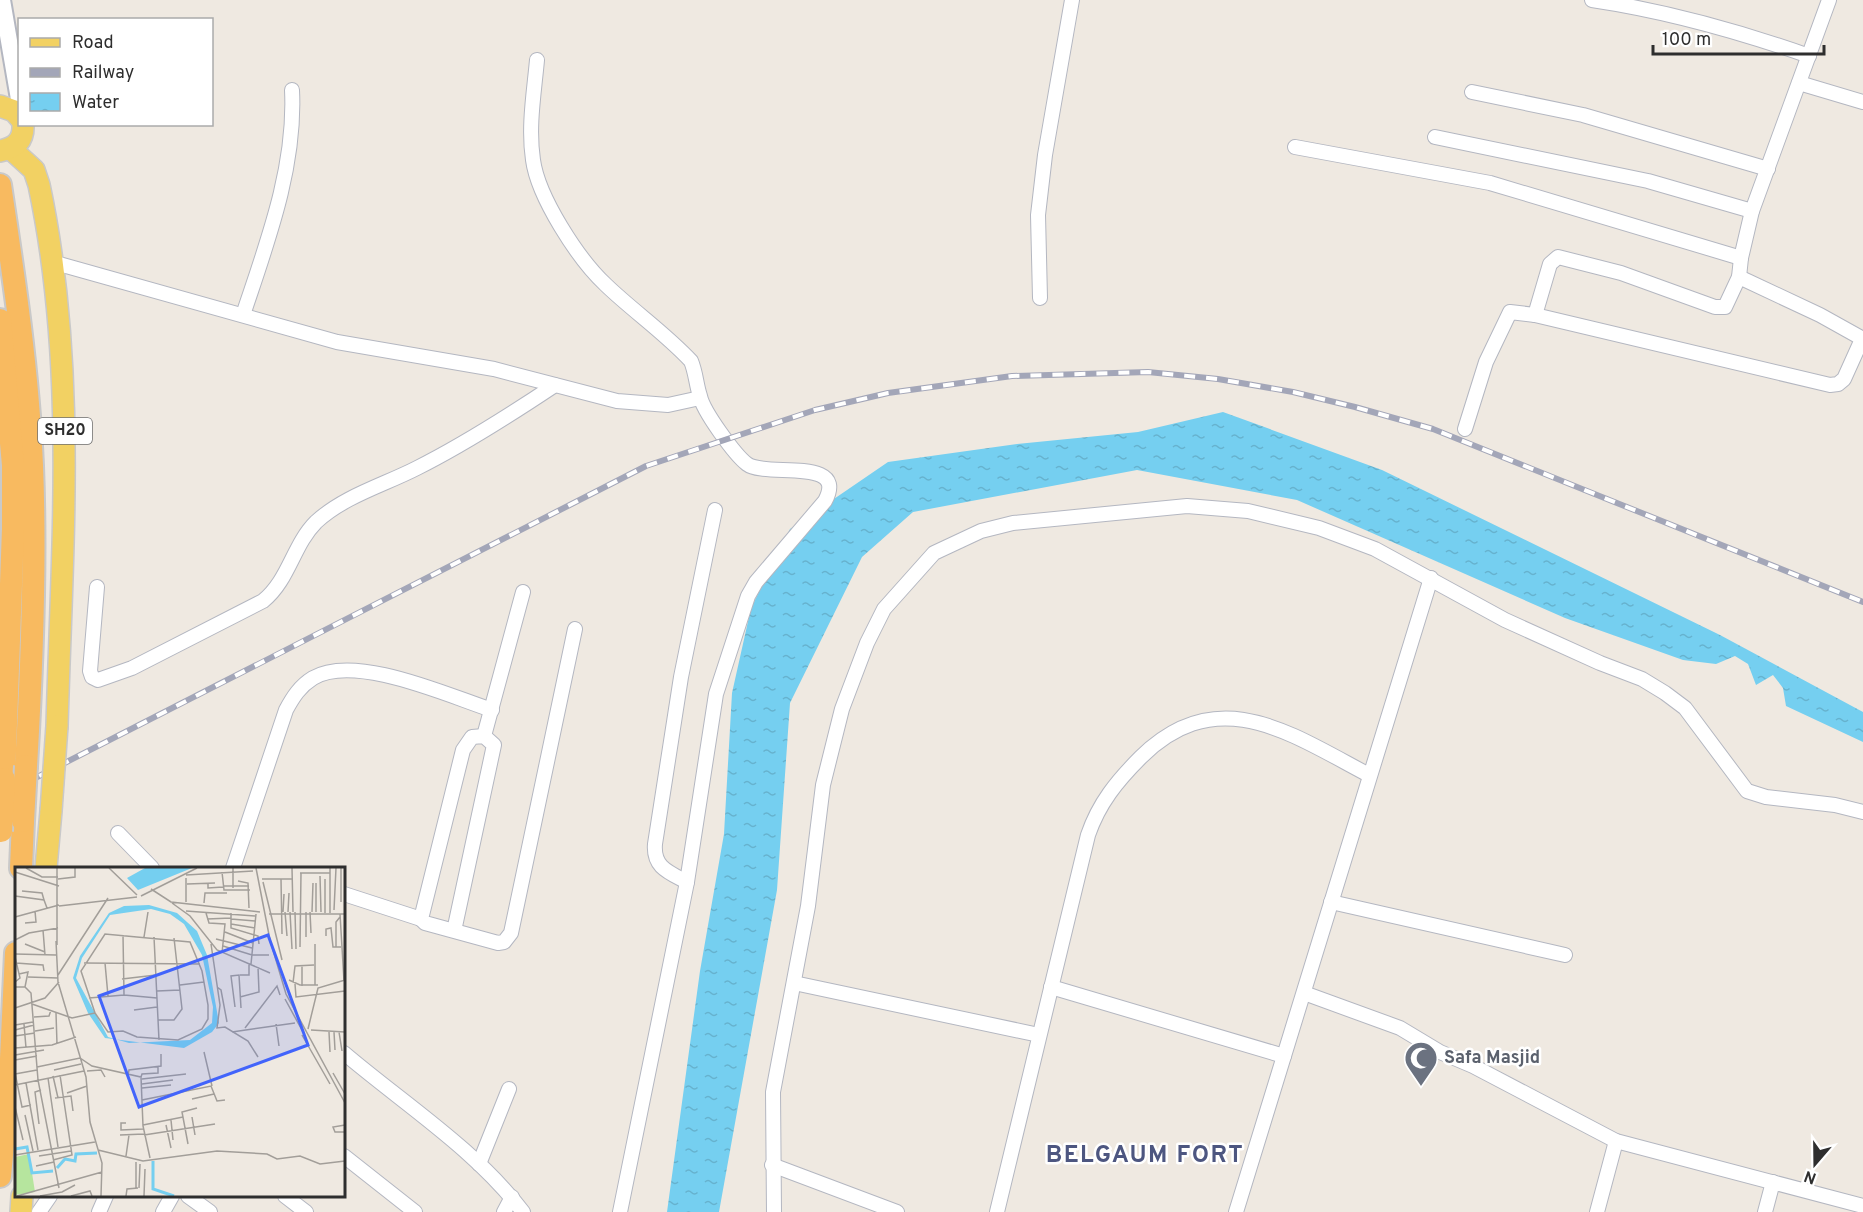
<svg xmlns="http://www.w3.org/2000/svg" width="1863" height="1212" viewBox="0 0 1863 1212" font-family="Overpass,sans-serif">
  <style>
    .water { fill: url(#water-ripples) }
    .lines { fill: none; stroke-linecap: round; stroke-linejoin: round }
    .minor-casing { stroke: #b4b7c1; stroke-width: 16 }
    .tertiary-casing { stroke: #b4b7c1; stroke-width: 20 }
    .primary-casing { stroke: #c9c9c9; stroke-width: 24 }
    .trunk-casing { stroke: #c9c9c9; stroke-width: 26 }
    .minor { stroke: #fff; stroke-width: 14 }
    .tertiary { stroke: #fff; stroke-width: 16 }
    .primary { stroke: #f2d163; stroke-width: 21 }
    .trunk { stroke: #f8ba60; stroke-width: 22 }
    .rail-casing { stroke: #a3a6b8; stroke-width: 6 }
    .rail { stroke: #fff; stroke-width: 4; stroke-dasharray: 11; stroke-linecap: butt }
    .primary-bridge-casing { stroke: #c9c9c9; stroke-width: 24; stroke-linecap: butt }
    .trunk-bridge-casing { stroke: #c9c9c9; stroke-width: 26; stroke-linecap: butt }
    .primary-bridge { stroke: #f2d163; stroke-width: 21 }
    .trunk-bridge { stroke: #f8ba60; stroke-width: 22 }
    .labels { text-anchor: middle; dominant-baseline: central; stroke-width: 5; stroke-linejoin: round; paint-order: stroke }
    .shield { fill: #fff; stroke: #6d6d6d; stroke-width: 1.5 }
    .shield-label { font-size: 16px; font-weight: bold; fill: #2e2e2e }
    .worship-label { font-size: 18px; font-weight: bold; fill: #5b616d; stroke: #fff; text-anchor: start }
    .district-label { font-size: 24px; font-weight: bold; letter-spacing: 1.5px; fill: #4d5680; stroke: #fff }
    .inset-river { fill: none; stroke: #75cff0; stroke-width: 3 }
    .inset-road { fill: none; stroke: #a29e99; stroke-width: 1.5 }
    .view { fill: #4264fb; fill-opacity: 0.15; stroke: #4264fb; stroke-width: 3 }
    .inset-edge { fill: none; stroke: #2e2e2e; stroke-width: 3 }
  </style>
  <defs>
    <pattern id="water-ripples" width="26" height="14" patternUnits="userSpaceOnUse" patternTransform="scale(1.5)"><rect width="26" height="14" fill="#75cff0"/><path d="M2 4q2-2 4 0t4 0M15 11q2-2 4 0t4 0" fill="none" stroke="#66b2ce"/></pattern>
  </defs>
  <rect width="100%" height="100%" fill="#efe9e1"/>
  <polygon class="water" points="1223,412 1382,470 1720,635 1863,712 1863,742 1786,706 1783,688 1773,675 1756,685 1748,664 1735,656 1716,664 1683,660 1565,618 1297,500 1137,470 913,512 862,557 790,703 777,890 719,1212 667,1212 700,971 724,834 732,693 751,608 790,529 888,462 1017,444 1138,432"/>
  <g class="lines">
    <defs>
      <g id="minor">
        <path d="M1592,0C1666,11 1738,31 1809,56"/>
        <path d="M537,60C534,93 528,127 533,160C538,197 578,259 606,285C633,311 665,333 691,361C696,373 696,384 700,396C703,411 735,455 747,464C765,478 849,456 825,501L756,582L748,596L716,694L687,882L620,1212"/>
        <polyline points="1799,83 1863,102"/>
        <polyline points="1472,92 1583,115 1768,169"/>
        <polyline points="1435,137 1648,181 1752,211"/>
        <polyline points="1295,147 1490,183 1741,258"/>
        <polyline points="52,262 337,342 494,369 617,401 668,405 700,398"/>
        <polyline points="1739,277 1820,315 1863,339"/>
        <polyline points="1040,298 1038,215 1045,155 1072,0"/>
        <path d="M243,315C267,243 296,167 292,90"/>
        <polyline points="1535,315 1550,264 1558,257 1621,273 1715,307 1725,307 1739,277 1741,258 1752,211 1829,0"/>
        <polyline points="1465,429 1486,362 1510,312 1535,315 1830,385 1838,384 1844,379 1862,339"/>
        <path d="M97,587L90,671L92,677L98,680L132,668L263,601C289,580 293,545 316,522C344,496 384,485 417,468C465,444 510,415 555,385"/>
        <polyline points="484,736 523,592"/>
        <polyline points="118,833 152,868"/>
        <path d="M233,868L286,710C293,697 300,686 313,678C355,653 449,696 492,710"/>
        <path d="M687,882C668,872 653,867 655,844L681,677L715,510"/>
        <polyline points="344,894 421,919"/>
        <polyline points="1331,902 1565,955"/>
        <polyline points="454,931 494,745 484,736 472,737 463,750 421,919 425,923 498,943 504,942 511,933 575,629"/>
        <polyline points="794,983 1039,1035"/>
        <polyline points="1051,987 1284,1056"/>
        <polyline points="1304,993 1400,1028 1440,1052 1473,1066 1616,1141 1863,1206"/>
        <path d="M344,1053C404,1104 475,1149 523,1212"/>
        <polyline points="344,1156 415,1212"/>
        <polyline points="479,1164 509,1089"/>
        <polyline points="772,1165 897,1212"/>
        <polyline points="188,1196 210,1212"/>
        <polyline points="285,1196 306,1212"/>
        <polyline points="39,1212 50,1196"/>
        <polyline points="99,1212 106,1196"/>
        <polyline points="163,1212 172,1196"/>
        <polyline points="504,1212 512,1197"/>
        <polyline points="774,1212 773,1092 808,906 823,785 842,709 867,643 884,609 934,553 981,531 1013,523 1187,506 1248,511 1319,528 1375,549 1505,620 1600,663 1642,679 1665,693 1685,708 1747,791 1766,797 1835,805 1863,812"/>
        <path d="M997,1212L1088,835C1099,803 1117,781 1141,757C1218,681 1291,734 1369,775"/>
        <polyline points="1236,1212 1431,578"/>
        <polyline points="1597,1212 1616,1141"/>
        <polyline points="1765,1212 1773,1182"/>
      </g>
      <polyline id="tertiary" points="2,0 20,105"/>
      <g id="primary">
        <polyline points="0,106 14,111 20,118"/>
        <path d="M11,149L34,170L39,185C77,364 62,545 57,726"/>
        <path d="M0,151C15,148 24,141 23,124"/>
        <polyline points="46,868 51,811"/>
        <polyline points="21,1212 22,1196"/>
      </g>
      <g id="trunk">
        <path d="M0,185C14,278 28,371 32,466C36,566 32,666 26,766"/>
        <polyline points="0,320 13,465 13,529 4,779"/>
        <polyline points="21,868 23,821"/>
        <polyline points="0,1176 11,1059 16,953"/>
      </g>
    </defs>
    <use href="#minor" class="minor-casing"/>
    <use href="#tertiary" class="tertiary-casing"/>
    <use href="#primary" class="primary-casing"/>
    <use href="#trunk" class="trunk-casing"/>
    <use href="#minor" class="minor"/>
    <use href="#tertiary" class="tertiary"/>
    <use href="#primary" class="primary"/>
    <use href="#trunk" class="trunk"/>
    <defs>
      <polyline id="rail" points="0,796 646,466 815,410 888,393 1012,376 1148,372 1218,379 1293,392 1355,407 1433,429 1863,602"/>
    </defs>
    <use href="#rail" class="rail-casing"/>
    <use href="#rail" class="rail"/>
    <defs>
      <polyline id="primary-bridge" points="51,811 57,726"/>
      <g id="trunk-bridge">
        <polyline points="23,821 26,766"/>
        <polyline points="1,831 4,779"/>
      </g>
    </defs>
    <use href="#primary-bridge" class="primary-bridge-casing"/>
    <use href="#trunk-bridge" class="trunk-bridge-casing"/>
    <use href="#primary-bridge" class="primary-bridge"/>
    <use href="#trunk-bridge" class="trunk-bridge"/>
  </g>
  <defs>
    <symbol id="mosque-pin" viewBox="-11 -11 22 30"><path d="M0 17L-7.5 6A9.5 9.5 0 1 1 7.5 6Z" fill="#6b7280" stroke="#fff"/><path d="M3.5-4.9A6 6 0 1 0 3.5 4.9A5 5 0 1 1 3.5-4.9Z" fill="#fff"/></symbol>
  </defs>
  <g fill-rule="evenodd">
    <use href="#mosque-pin" x="1402" y="1039" width="38" height="52"/>
  </g>
  <g class="labels">
    <rect class="shield" x="38" y="418" width="54" height="26" rx="4.5"/>
    <g class="shield-label">
      <text x="65" y="431">SH20</text>
    </g>
    <g class="worship-label">
      <text x="1444" y="1058">Safa Masjid</text>
    </g>
    <g class="district-label">
      <text x="1145" y="1156">BELGAUM FORT</text>
    </g>
  </g>
  <g transform="translate(15 867)">
    <rect width="330" height="330" fill="#efe9e1"/>
    <path d="M14,287L20,325L0,328V290Z" fill="#b6e59e"/>
    <path d="M130,1H177L123,23L112,11ZM134,38L162,46L182,64L192,88L204,156L197,165L169,181L90,171L73,146L58,111L65,89L94,46L109,39ZM136,42L155,47L169,57L187,88L198,140L197,156L175,173L114,176L93,170L61,111L67,91L95,48Z" fill="#75cff0" fill-rule="evenodd"/>
    <path class="inset-river" d="M0,282L12,280L17,306L38,304M138,294V322L159,329M42,301L50,292L60,294L61,287L82,286"/>
    <path class="inset-road" d="M11,1L27,10H43M42,1V78M94,1L122,28M241,1L255,73L271,127L330,236M277,1L278,45M326,1V35M0,5L44,19M207,5L209,23H235M285,6H315M171,8L238,4M305,9L306,45M171,11V35M43,12L60,10V1M247,12H278M266,12L267,67M310,12V46M223,14L233,16L234,41M248,15L267,93M193,16V21L208,20M172,17L200,16M208,19H234M218,21V1M136,22L156,35L245,45M7,24L27,26L29,33M0,29L29,33L32,41M126,29L182,1M157,36L175,49L202,83L255,106M189,36L190,26H212M44,39L122,30M319,43L321,1M171,44L240,49M268,45L269,27M270,45L272,69M273,45L274,26M275,45L277,82M280,45L281,82M291,45V70M295,45L296,66M297,45L298,16M301,45V16M191,46L194,56L210,57L207,86M216,46V61L243,69L244,77M315,46V1M254,47H330M325,47L329,114M0,50L44,38M192,52L216,51M216,52L240,54M10,56L21,55L20,44M216,57L240,61M28,63L30,88M210,65L238,76M108,68L109,128M311,69V62L316,61L318,80H326M129,70L133,45M139,70L144,173M201,72L237,81M0,73L14,66L43,61M41,74L43,115L71,210L75,255L87,296L86,329M10,77L30,85M196,77L205,138L202,161L210,160L233,174L243,190M300,77V118M208,79L237,88H254M285,80L286,6M321,80V55L325,50M0,87L41,88M0,90L5,111L0,115M1,96L28,98L29,104M69,96L185,97M90,96L93,129M236,97L241,47M287,99V119M4,107L13,105L10,120M43,108L93,31M225,108H234V96M13,110L43,111M107,112L141,108M274,113L285,118H303M278,116L280,99L299,98M280,117L281,130L330,124M165,118L189,115M0,120H10L16,126L23,213L44,321M202,120L206,123L212,155M142,124L165,123M225,130L244,125L243,100M74,131L109,128L142,131M270,132L288,165M17,137L57,151L80,146L66,104L90,67L175,75L187,104L193,138V152L187,162L163,173L122,170L108,164L93,165L80,146M220,140L216,109L224,108L226,141M0,141L30,131L44,115M119,143L142,140M41,146L42,177M19,150L34,149L36,143M143,153H159L167,142L159,71M9,157L11,181M261,157L264,179M0,158L18,155M230,161L262,119L265,128M293,162L303,121L330,113M0,163L19,158M296,163L330,165M20,164L39,161M217,165L280,156M314,165L315,185M319,165L320,183M324,165L327,184M287,168L315,217M0,169L20,166M0,181L37,178L61,170M189,185L197,219M0,188L29,183M0,193L22,189M22,200L65,191L77,199L126,210L127,207L143,206V200M39,203L66,197M72,204L86,203L90,210M0,206L7,240L16,238M318,206L330,227M0,207L22,203M38,209L43,231M113,209L114,203L146,199V187M126,210L128,259L135,291M33,211L43,280M127,212L171,207M11,216L23,283M127,217L158,213M0,218L69,204M127,221L156,218M52,226L72,219M40,231L56,229L58,244M177,232L199,227M127,233L196,219L202,234L210,233M0,240L8,273M10,248L18,284M177,250L180,268M156,253L158,273M111,256H106V263L128,262M24,257L20,225L26,223M128,258L168,250M151,258L156,281M330,258L318,260L320,265H330M105,268L129,267M129,268L200,257M173,277L167,245L182,241M83,283L128,294L202,284L252,287L262,292L285,289L305,297L330,294M0,288L80,275M24,289L56,284M111,289L114,268M38,293L57,288L45,208M21,299L39,295M121,321V295M124,321L125,297M2,329L87,305M25,329L47,325L60,318M56,329L75,324L77,329M111,329L112,322L123,321M129,329L130,302"/>
    <path class="view" d="M253,68L293,178L124,240L84,129Z"/>
    <rect width="330" height="330" class="inset-edge"/>
  </g>
  <rect x="18" y="18" width="195" height="108" fill="#ffffff" stroke="#ababab" stroke-width="1.5"/>
  <rect x="30" y="38" width="30" height="9" fill="#f2d163" stroke="#ababab" stroke-width="1.5"/>
  <text x="72" y="48" font-size="18" fill="#2e2e2e">Road</text>
  <rect x="30" y="68" width="30" height="9" fill="#a3a6b8" stroke="#ababab" stroke-width="1.5"/>
  <text x="72" y="78" font-size="18" fill="#2e2e2e">Railway</text>
  <rect x="30" y="93" width="30" height="18" fill="url(#water-ripples)" stroke="#ababab" stroke-width="1.5"/>
  <text x="72" y="108" font-size="18" fill="#2e2e2e">Water</text>
  <g transform="translate(1815 1164) rotate(200)" stroke="#ffffff" stroke-width="4.5" paint-order="stroke">
  <path d="M0-4.5L10 22L0 15L-10 22Z" fill="#2e2e2e"/>
  <text y="-9" font-size="16" font-weight="bold" text-anchor="middle" fill="#2e2e2e">N</text>
  </g>
  <path d="M1653 45v9h171v-9" fill="none" stroke="#2e2e2e" stroke-width="3"/>
  <text x="1662" y="45" font-size="18" fill="#2e2e2e" stroke="#ffffff" stroke-width="4.5" paint-order="stroke">100 m</text>
</svg>
